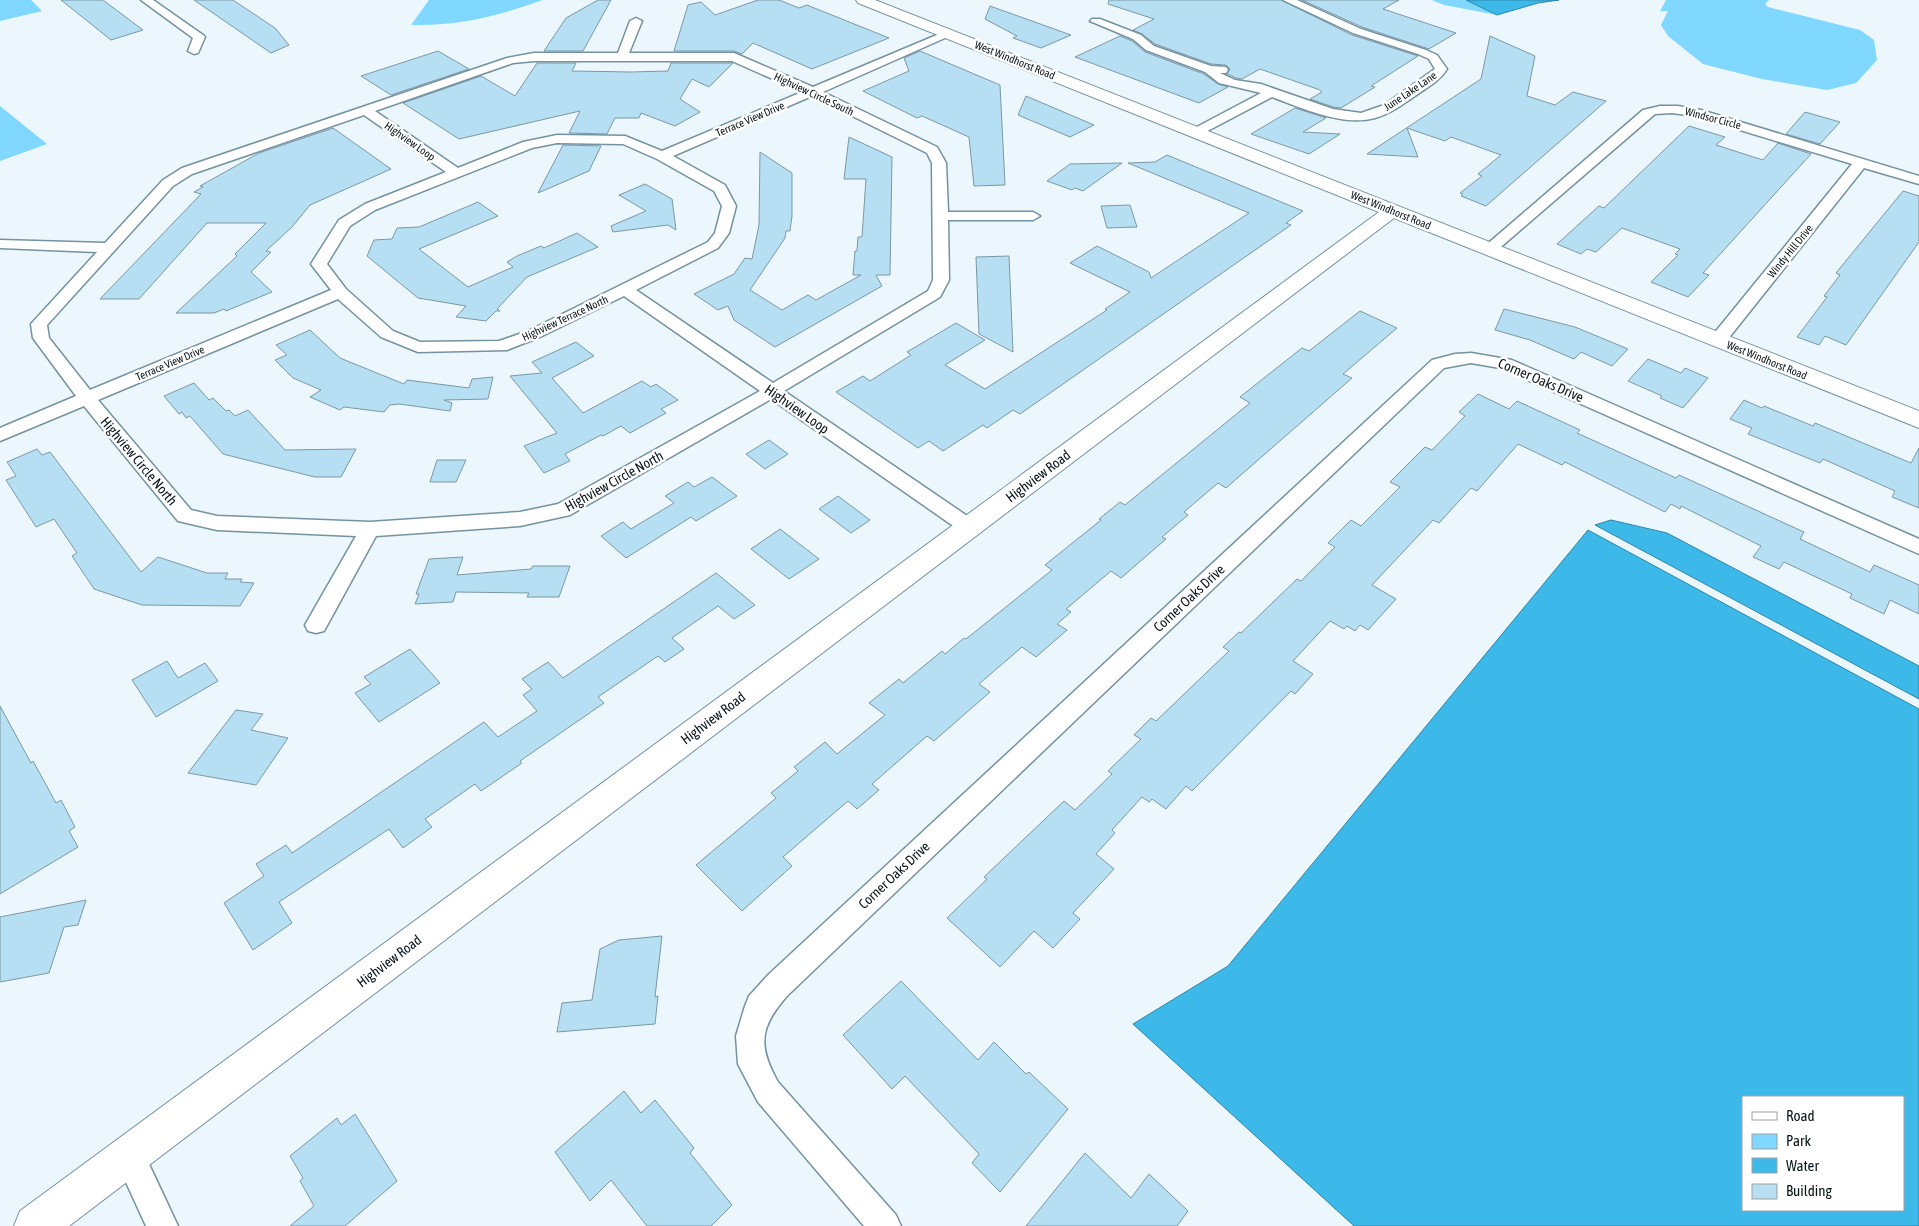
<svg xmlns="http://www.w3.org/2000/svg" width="1919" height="1226" viewBox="0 0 1919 1226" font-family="'Asap Condensed',sans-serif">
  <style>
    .green { fill: #80d7ff }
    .water { fill: #3cb8e9; stroke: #2d87ab; fill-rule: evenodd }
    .building { fill: #b6dff3; stroke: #7b98a6 }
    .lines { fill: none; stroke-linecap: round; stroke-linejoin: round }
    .minor-casing { stroke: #7592a0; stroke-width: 3 }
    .tertiary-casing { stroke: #7592a0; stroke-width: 2 }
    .minor { fill: #fff; fill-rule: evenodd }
    .tertiary { fill: #fff; fill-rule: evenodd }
    .labels { text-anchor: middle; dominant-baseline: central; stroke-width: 5; stroke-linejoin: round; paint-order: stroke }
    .far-street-label { font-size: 11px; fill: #09141a; stroke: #fff }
    .street-label { font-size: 14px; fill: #09141a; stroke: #fff }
  </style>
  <rect width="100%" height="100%" fill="#ebf7fd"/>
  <g class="green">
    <polygon points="0,0 31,0 42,11 0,21"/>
    <path d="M429,0H543C497,16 460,26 411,25Z"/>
    <polygon points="1432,0 1467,0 1497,15 1444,5"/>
    <polygon points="1666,0 1769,0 1765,4 1768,7 1860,30 1874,40 1877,60 1856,83 1827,90 1762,79 1703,64 1668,36 1661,25 1668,11 1660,11"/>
    <polygon points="0,106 47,144 0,161"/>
  </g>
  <g class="water">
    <polygon points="1466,0 1559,0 1538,3 1497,15"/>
    <polygon points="1611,520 1667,533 1919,666 1919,699 1595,525"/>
    <path d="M1588,530L1919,709V1226H1354L1133,1024L1228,966ZM1743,1097H1903V1210H1743Z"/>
  </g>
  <g class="building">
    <polygon points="61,0 103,0 143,30 111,40"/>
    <polygon points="194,0 233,0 275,28 289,45 271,53"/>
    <polygon points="598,0 611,0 583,51 544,51 566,18"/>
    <polygon points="758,0 779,0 799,8 807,5 889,38 812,69 753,43 742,54 734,51 674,51 688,5 701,2 715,15"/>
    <polygon points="1109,0 1281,0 1352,35 1418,56 1371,86 1375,87 1341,108 1333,107 1310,99 1322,92 1320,90 1260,69 1242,79 1236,78 1227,74 1230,69 1226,65 1211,64 1155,44 1142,34 1133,30 1154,19 1108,4"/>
    <polygon points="1302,0 1399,0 1383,9 1456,33 1429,49 1362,27"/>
    <polygon points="990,6 1071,35 1041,48 1013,38 1017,36 985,19"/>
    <polygon points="1120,36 1132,41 1145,52 1204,74 1218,84 1228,87 1199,103 1075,57"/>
    <polygon points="1490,36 1535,56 1527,96 1555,105 1573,92 1606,101 1486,206 1461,196 1463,194 1460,193 1482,176 1478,174 1501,155 1451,137 1445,141 1407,128 1418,157 1367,154 1481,79"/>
    <polygon points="438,51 469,69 391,95 361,76"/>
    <polygon points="920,51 1000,85 1005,185 974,186 969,137 922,116 917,118 863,91 909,71 904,58"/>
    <polygon points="537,63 576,63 572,71 631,72 668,71 671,63 733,63 709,87 692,79 680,99 700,112 675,126 641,113 639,118 615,118 607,134 569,133 580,111 459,139 403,103 481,76 515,96"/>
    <polygon points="1026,96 1094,125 1070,137 1018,115"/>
    <polygon points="1295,108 1326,118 1303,132 1340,134 1309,154 1251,134"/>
    <polygon points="1805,112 1840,122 1820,144 1786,134"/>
    <polygon points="1689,126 1725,137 1716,145 1763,160 1778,143 1811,154 1703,273 1709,275 1688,297 1651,282 1678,255 1675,254 1680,249 1622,228 1596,252 1587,249 1581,254 1557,244 1599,206 1604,208"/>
    <polygon points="333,128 391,169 310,205 292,227 266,251 271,252 251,272 272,292 226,311 224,309 214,313 176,313 237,256 235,254 266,223 207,223 139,299 100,299 201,194 194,192 203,187 200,186 259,153"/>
    <polygon points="849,137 892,157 890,275 876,275 882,286 775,347 734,320 728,306 718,310 694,294 734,274 745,258 752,259 759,225 760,152 792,173 792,216 790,231 786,231 785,238 750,290 782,310 808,295 816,300 861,275 853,275 855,251 857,251 858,237 862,237 866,179 844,179"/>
    <polygon points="563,145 601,146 589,171 538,193"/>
    <polygon points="1167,155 1303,211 1286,223 1291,225 1020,414 1013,410 987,428 983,425 943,451 929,441 918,448 836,392 863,376 870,381 911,355 907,352 956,323 985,340 945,365 985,389 1107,310 1105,309 1130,292 1070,263 1097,246 1149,272 1151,278 1249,213 1128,163 1155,162"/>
    <polygon points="1122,163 1083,191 1075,188 1072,190 1047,181 1070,164"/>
    <polygon points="645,184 672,199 676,230 668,225 613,232 611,226 646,211 619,195"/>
    <polygon points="1903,191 1919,196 1919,242 1846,345 1825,336 1819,345 1797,337 1827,297 1824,296 1840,275 1836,273"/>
    <polygon points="478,202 498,216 419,249 468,287 513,267 507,262 517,256 541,246 544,248 577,233 598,247 527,277 497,309 500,311 496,311 486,321 456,317 466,306 418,298 367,256 374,240 392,239 397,228 419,227"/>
    <polygon points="1130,205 1137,227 1107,228 1101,206"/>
    <polygon points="1009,256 1013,352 979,334 976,257"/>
    <polygon points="1504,309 1575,327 1628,349 1612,366 1581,352 1574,359 1530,340 1495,330"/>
    <polygon points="1360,311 1397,328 1343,374 1352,378 1226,488 1218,483 1184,512 1188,515 1162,537 1166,539 1121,578 1111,571 1066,609 1071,612 1057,624 1067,630 1036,657 1022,647 979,684 990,692 934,741 927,736 872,784 879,790 857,809 848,801 783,857 792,866 742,911 696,865 776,798 771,793 798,771 794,767 825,742 837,754 885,715 869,703 899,679 903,683 942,651 945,654 964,638 966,639 1052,570 1045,565 1101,520 1099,519 1120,502 1125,505 1250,403 1240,397 1302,348 1309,351"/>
    <polygon points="310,330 340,358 404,384 407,380 469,388 472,379 493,377 488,399 444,400 452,403 450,411 399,404 390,405 384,412 344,407 340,410 310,397 321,390 293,378 275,360 287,355 276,345"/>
    <polygon points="576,342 594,356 552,378 583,413 642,381 651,387 656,384 678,400 661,409 666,413 630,433 621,426 603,436 601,435 565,454 570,461 544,473 524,446 557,433 510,376 542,373 532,362"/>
    <polygon points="1648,359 1681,373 1685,368 1708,378 1683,408 1660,398 1662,396 1628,381"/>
    <polygon points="194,383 209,400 213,398 226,411 229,410 235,416 248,410 285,450 356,449 341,477 315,477 223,454 190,416 186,418 182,412 179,414 164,396"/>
    <polygon points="1478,394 1509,409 1517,401 1580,430 1577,433 1676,478 1679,475 1804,532 1800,539 1870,572 1874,565 1919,585 1919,614 1890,600 1884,614 1850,598 1852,594 1784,562 1779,569 1753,557 1761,546 1681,506 1680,509 1671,504 1665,512 1565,462 1562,465 1518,444 1477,491 1471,488 1439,523 1433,520 1372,585 1396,599 1368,630 1360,625 1355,631 1347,626 1344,629 1330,621 1293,661 1313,674 1295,694 1291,691 1192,791 1186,786 1166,809 1152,799 1149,802 1142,797 1112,830 1115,833 1096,854 1114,869 1073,913 1080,919 1053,948 1034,931 1000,967 947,918 987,879 984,877 1064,801 1075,810 1112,774 1108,771 1141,739 1134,735 1151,718 1156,721 1229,651 1223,647 1239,632 1241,633 1297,579 1301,581 1335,547 1328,543 1351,520 1361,526 1400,487 1390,482 1425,447 1432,450 1465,416 1459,412"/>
    <polygon points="1744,400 1762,408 1764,406 1813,426 1815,423 1911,463 1919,448 1919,508 1892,497 1895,491 1823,459 1820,463 1748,434 1752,428 1730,419"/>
    <polygon points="769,440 788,454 765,469 746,454"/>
    <polygon points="37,449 42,455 50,452 141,572 158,557 207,573 228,573 225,579 242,579 240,582 254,583 240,606 142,605 94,589 72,556 77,553 54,519 36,527 6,480 16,476 7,462"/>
    <polygon points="437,460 466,460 456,482 430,482"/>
    <polygon points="712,477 737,496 696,521 691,517 626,558 601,536 623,522 631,529 674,503 665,496 688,482 694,487"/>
    <polygon points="838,496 870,520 851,533 819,509"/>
    <polygon points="780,529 819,559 789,579 751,549"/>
    <polygon points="463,557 457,575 531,569 533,566 570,566 559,597 527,597 529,593 456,592 453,602 415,604 419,594 416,594 429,559"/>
    <polygon points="716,573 755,605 734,619 718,606 672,638 684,649 665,662 658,656 598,697 604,703 520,761 522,763 481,791 475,784 425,819 432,827 403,848 389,829 279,902 292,923 253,950 224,903 264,876 256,864 286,845 292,853 484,722 498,737 537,711 523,695 532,689 522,679 548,662 563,678"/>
    <polygon points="410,649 440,683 379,722 355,693 371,684 364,677"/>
    <polygon points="167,661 178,678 205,663 218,681 156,717 132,680"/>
    <polygon points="0,706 31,763 33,761 56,803 61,800 75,827 69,831 78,847 0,894"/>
    <polygon points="236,710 263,714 251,730 288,738 256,785 188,773"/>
    <polygon points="86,900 78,925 64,927 49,973 0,982 0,917"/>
    <polygon points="662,936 655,997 658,996 655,1024 557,1032 562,1003 592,1000 600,949 619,940"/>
    <polygon points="901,981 978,1060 994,1042 1026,1074 1029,1072 1068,1109 1000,1192 972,1163 979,1154 905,1076 892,1089 843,1035"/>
    <polygon points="624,1091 641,1113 655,1100 694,1148 690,1153 732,1205 711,1226 647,1226 611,1180 590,1201 555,1152"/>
    <polygon points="355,1114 397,1181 345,1226 290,1226 314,1206 300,1181 303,1178 290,1156 337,1118 341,1125"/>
    <polygon points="1085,1153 1131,1198 1149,1174 1188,1211 1177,1226 1026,1226"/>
  </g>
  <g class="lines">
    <defs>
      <g id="minor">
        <polygon points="141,0 153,0 203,35 205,37 198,53 194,54 188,51 193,38"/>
        <path d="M1283,0H1297L1361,29L1426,50L1437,55L1447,69C1440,81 1426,88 1415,96C1403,104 1390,114 1375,118C1343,127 1302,108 1272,97L1198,136L1193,135L1191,132L1193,129L1261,93L1219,83L1205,72L1146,50L1133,39L1090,21L1092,19H1100L1141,35L1154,46L1211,66L1226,67L1228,70L1226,73H1220L1235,80L1261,84L1333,109L1361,113L1384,105L1435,69L1429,59L1418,54L1353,33Z"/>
        <path d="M636,18L642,21L629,53H734L813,87L944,32L948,31L954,34L823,92L937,147L946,163L948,212H1033L1040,216L1033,220H948L949,280L940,297L784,391L976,522L979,527L976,532L969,534L962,532L771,399L570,515L520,526L376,536L324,631L316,633L308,631L305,625L356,536L217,530L178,521L84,406L0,441V428L76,396L33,338L31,324L97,252L0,248V240L105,243L163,180L182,168L507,58L534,53H618L630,21ZM534,61H732L802,92L662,151L625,136L557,135L523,142L458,168L375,111L513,63ZM812,96L927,153L932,163L933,280L928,291L773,383L636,290L718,248L729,233L736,206L725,185L673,156ZM364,115L446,172L365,204L339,220L311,264L331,290L90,390L49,338L47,325L173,186L192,174ZM557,143L623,144L657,159L714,191L722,206L715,233L708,242L528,331L499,341L420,342L393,331L346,289L327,264L350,226L375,210L532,148ZM624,296L760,391L558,504L520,512L370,522L217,516L191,510L98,400L338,299L381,337L418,352L507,350L540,337Z"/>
        <polygon points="1660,106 1678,106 1701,110 1919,176 1919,184 1864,168 1724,344 1712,344 1710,340 1712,336 1852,164 1694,116 1672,113 1655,114 1495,252 1485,252 1482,249 1485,246 1643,110"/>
        <path d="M1471,353L1512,360L1919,539V554L1500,368L1471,363L1444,368L788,995C760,1026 757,1045 778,1082L896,1215L901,1226H864L758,1102L738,1064L736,1036L745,1006L749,996L768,975L1432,360L1455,354Z"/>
        <polygon points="129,1141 140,1145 178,1226 146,1226 114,1156 118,1145"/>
      </g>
      <polygon id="tertiary" points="856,0 875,0 1919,411 1919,428 1394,218 69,1226 14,1226 20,1211 1379,212 858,3"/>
    </defs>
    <use href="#minor" class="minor-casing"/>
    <use href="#tertiary" class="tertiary-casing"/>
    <use href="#minor" class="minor"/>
    <use href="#tertiary" class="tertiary"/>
  </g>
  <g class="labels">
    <g class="far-street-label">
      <text transform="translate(1015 60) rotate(22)">West Windhorst Road</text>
      <text transform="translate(1410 91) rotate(-34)">June Lake Lane</text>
      <text transform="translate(814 94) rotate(25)">Highview Circle South</text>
      <text transform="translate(1713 118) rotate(15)">Windsor Circle</text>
      <text transform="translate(750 119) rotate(-23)">Terrace View Drive</text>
      <text transform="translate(410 141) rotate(35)">Highview Loop</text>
      <text transform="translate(1391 210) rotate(22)">West Windhorst Road</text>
      <text transform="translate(1790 251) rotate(-51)">Windy Hill Drive</text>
      <text transform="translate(565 318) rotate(-25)">Highview Terrace North</text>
      <text transform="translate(1767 360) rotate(22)">West Windhorst Road</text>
      <text transform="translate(170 363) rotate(-23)">Terrace View Drive</text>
    </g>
    <g class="street-label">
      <text transform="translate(1541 380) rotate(23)">Corner Oaks Drive</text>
      <text transform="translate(797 409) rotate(35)">Highview Loop</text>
      <text transform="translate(139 461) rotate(50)">Highview Circle North</text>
      <text transform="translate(1038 476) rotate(-37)">Highview Road</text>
      <text transform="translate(614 481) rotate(-29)">Highview Circle North</text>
      <text transform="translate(1189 598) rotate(-43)">Corner Oaks Drive</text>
      <text transform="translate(713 718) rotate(-37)">Highview Road</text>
      <text transform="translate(894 875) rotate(-43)">Corner Oaks Drive</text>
      <text transform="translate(389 961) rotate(-37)">Highview Road</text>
    </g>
  </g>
  <rect x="1742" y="1096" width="162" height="115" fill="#ffffff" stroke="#9da1a3"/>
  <rect x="1752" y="1112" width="25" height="8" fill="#ffffff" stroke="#9da1a3"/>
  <text x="1786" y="1121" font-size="15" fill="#09141a">Road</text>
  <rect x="1752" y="1134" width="25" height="15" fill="#80d7ff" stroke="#9da1a3"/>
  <text x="1786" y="1146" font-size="15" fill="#09141a">Park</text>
  <rect x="1752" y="1158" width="25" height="15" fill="#3cb8e9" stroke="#9da1a3"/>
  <text x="1786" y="1171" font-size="15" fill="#09141a">Water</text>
  <rect x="1752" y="1184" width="25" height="15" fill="#b6dff3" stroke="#9da1a3"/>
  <text x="1786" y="1196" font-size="15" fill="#09141a">Building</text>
</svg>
